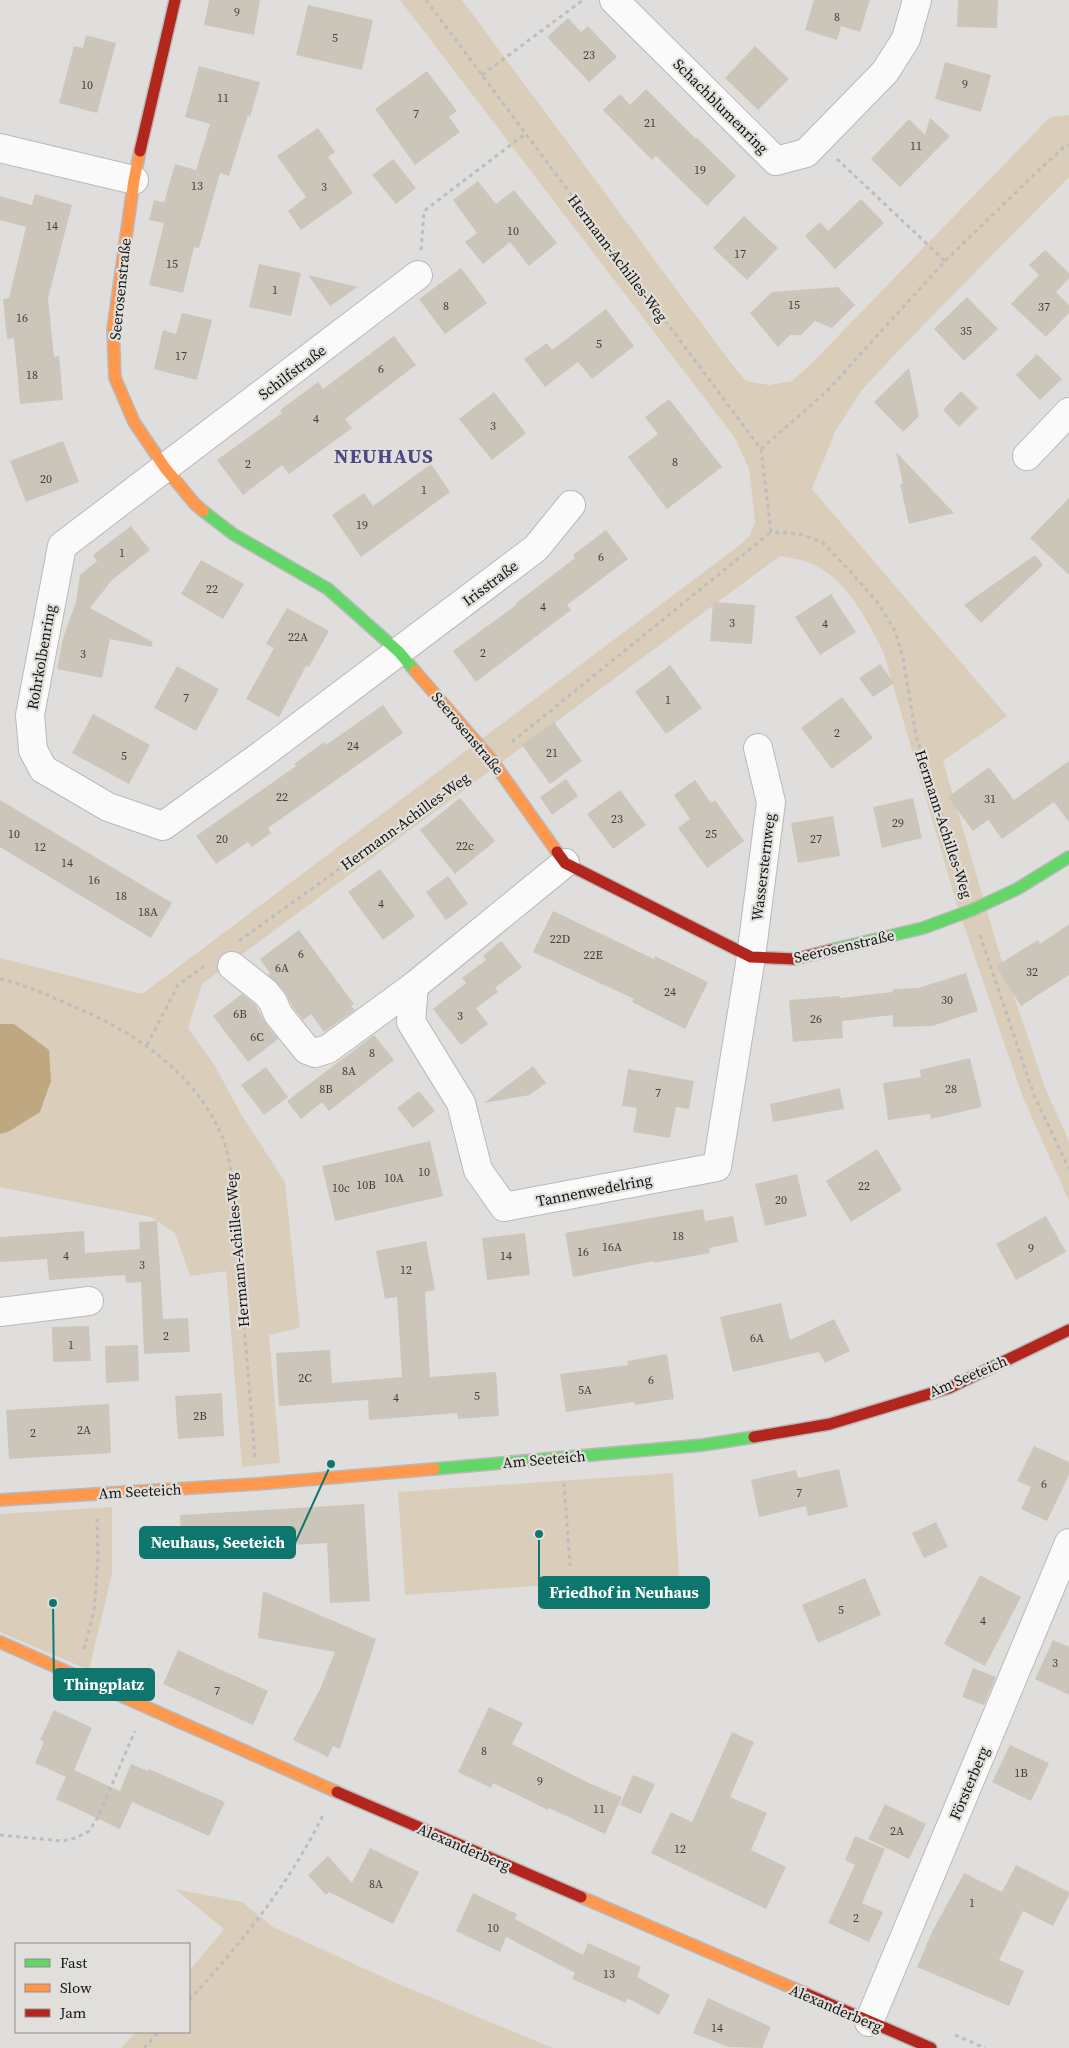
<svg xmlns="http://www.w3.org/2000/svg" width="1069" height="2048" viewBox="0 0 1069 2048" font-family="'Source Serif 4',serif">
  <style>
    .green { fill: #daceba }
    .water { fill: #bea781 }
    .building { fill: #ccc5b9 }
    .lines { fill: none; stroke-linecap: round; stroke-linejoin: round }
    .street-casing { stroke: #bab9b8; stroke-width: 30 }
    .fast-casing { stroke: #bab9b8; stroke-width: 14 }
    .slow-casing { stroke: #bab9b8; stroke-width: 14 }
    .jam-casing { stroke: #bab9b8; stroke-width: 14 }
    .path { stroke: #bdbdbd; stroke-width: 3; stroke-dasharray: 4 4; stroke-linecap: butt }
    .street { stroke: #fafafa; stroke-width: 28 }
    .fast { stroke: #63d668; stroke-width: 11 }
    .slow { stroke: #ff974d; stroke-width: 11 }
    .jam { stroke: #b3261e; stroke-width: 11 }
    .labels { text-anchor: middle; dominant-baseline: central; stroke-width: 4.5; stroke-linejoin: round; paint-order: stroke }
    .number-label { font-size: 12px; fill: #403f3a }
    .street-label { font-size: 15px; fill: #121210; stroke: #e1dfdb }
    .district-label { font-size: 20px; font-weight: bold; letter-spacing: 1px; fill: #504684; stroke: #e1dfdb }
    .leader { fill: none; stroke: #0f766e; stroke-width: 2 }
    .callout-dot { fill: #0f766e; stroke: #e1dfdb; stroke-width: 2 }
    .callout { fill: #0f766e; stroke: #0f766e; stroke-width: 2 }
    .callout-label { font-size: 16px; text-anchor: middle; font-weight: bold; fill: #fff }
  </style>
  <rect width="100%" height="100%" fill="#e0dedc"/>
  <g class="green">
    <path d="M400,0H462L731,363L746,381L769,385L792,381L813,362L1050,117L1069,115V177L900,349L861,391L835,432L812,489L1007,716L943,761L999,952L1045,1088L1069,1141V1201L1022,1095L957,905L883,651C865,617 847,579 810,563C801,559 789,558 780,556L202,984L188,1028L215,1066L241,1114L285,1182L300,1328L269,1335L280,1463L242,1467L226,1271L190,1276L175,1233L151,1217L0,1187V1134L8,1132L14,1024H0V958L142,994L740,545L750,535L755,522L749,469L735,438Z"/>
    <polygon points="673,1473 679,1576 405,1595 398,1492"/>
    <polygon points="112,1507 112,1574 89,1670 0,1632 0,1514"/>
    <polygon points="175,1889 242,1902 273,1927 396,1983 553,2048 121,2048 136,2032 189,2032 189,1971 224,1929"/>
  </g>
  <polygon class="water" points="0,1024 14,1024 49,1050 51,1081 40,1112 8,1132 0,1134"/>
  <g class="building">
    <polygon points="209,0 260,0 254,35 204,25"/>
    <polygon points="814,0 870,0 860,32 841,26 837,40 805,30"/>
    <polygon points="958,0 998,0 997,28 957,27"/>
    <polygon points="308,5 373,20 362,70 296,55"/>
    <polygon points="568,18 581,32 588,26 617,57 589,82 547,37"/>
    <polygon points="86,35 116,43 97,113 59,103 74,46 83,48"/>
    <polygon points="755,46 789,79 758,110 725,78"/>
    <polygon points="945,62 991,75 981,112 935,99"/>
    <polygon points="199,66 260,82 250,117 248,115 229,176 220,173 199,248 194,247 183,293 149,285 164,223 149,220 154,200 164,202 175,164 196,170 210,124 185,117"/>
    <polygon points="427,71 457,111 449,117 460,132 415,165 375,109"/>
    <polygon points="646,89 696,139 697,138 736,176 707,206 656,156 652,160 603,110 620,94 630,105"/>
    <polygon points="930,118 950,136 900,187 871,159 909,119 925,135"/>
    <polygon points="318,128 335,152 328,157 353,193 301,230 288,211 306,197 277,156"/>
    <polygon points="393,159 416,188 396,204 372,175"/>
    <polygon points="478,181 496,204 514,190 557,243 529,266 510,242 483,264 465,242 477,233 453,200"/>
    <polygon points="35,194 72,205 48,298 54,357 59,356 63,400 20,404 14,338 7,339 3,299 9,298 26,227 0,220 0,196 32,205"/>
    <polygon points="861,199 884,223 835,269 805,236 820,222 828,231"/>
    <polygon points="744,216 778,248 747,280 713,248"/>
    <polygon points="1045,250 1069,273 1069,278 1056,292 1069,305 1069,313 1046,337 1011,304 1039,275 1029,265"/>
    <polygon points="259,264 301,273 291,316 249,307"/>
    <polygon points="461,268 487,303 445,334 419,299"/>
    <polygon points="308,275 358,287 330,306"/>
    <polygon points="838,287 855,305 832,328 815,321 801,335 790,335 778,347 750,313 772,292"/>
    <polygon points="967,297 998,329 964,361 934,329"/>
    <polygon points="606,309 634,346 592,379 578,362 545,387 524,359 547,343 552,350"/>
    <polygon points="182,313 212,320 197,380 154,369 163,330 176,334"/>
    <polygon points="394,336 416,365 345,419 352,428 289,474 282,465 243,495 217,460 282,413 280,410 318,382 323,389"/>
    <polygon points="1037,354 1062,379 1040,400 1016,375"/>
    <polygon points="909,368 919,416 903,432 874,402"/>
    <polygon points="961,391 978,408 959,427 943,410"/>
    <polygon points="494,392 526,433 492,460 459,419"/>
    <polygon points="669,399 722,467 667,509 628,457 658,434 645,417"/>
    <polygon points="63,441 79,482 26,502 10,461"/>
    <polygon points="896,452 954,513 909,524 900,484 903,484"/>
    <polygon points="431,464 450,492 361,557 332,515 364,493 373,506"/>
    <polygon points="1069,498 1069,575 1030,538"/>
    <polygon points="131,526 150,550 112,580 90,608 153,642 151,647 110,639 102,678 57,669 63,638 76,602 80,575 97,561 93,555"/>
    <polygon points="606,530 628,559 567,605 571,610 476,682 453,651 516,605 515,604 575,558 573,555"/>
    <polygon points="1035,555 1043,565 981,623 964,605"/>
    <polygon points="201,560 244,584 223,619 181,594"/>
    <polygon points="831,594 856,632 820,655 795,617"/>
    <polygon points="713,602 755,605 752,644 710,641"/>
    <polygon points="287,608 329,631 309,667 306,666 279,717 246,699 274,648 266,644"/>
    <polygon points="880,664 894,683 873,697 859,678"/>
    <polygon points="670,665 702,708 666,734 635,692"/>
    <polygon points="177,666 219,689 196,731 154,708"/>
    <polygon points="842,697 873,738 832,769 801,728"/>
    <polygon points="383,705 403,733 268,828 271,833 252,847 248,842 216,864 196,836 296,766 294,764 324,742 326,745"/>
    <polygon points="93,714 150,745 129,784 72,753"/>
    <polygon points="554,722 582,761 550,784 522,745"/>
    <polygon points="1069,761 1069,822 1054,802 1002,839 988,820 973,831 948,797 989,767 1014,800"/>
    <polygon points="566,779 578,796 552,815 540,797"/>
    <polygon points="695,780 711,803 715,800 744,841 707,868 678,828 690,819 674,795"/>
    <polygon points="620,790 646,825 613,849 587,814"/>
    <polygon points="460,798 495,841 455,874 420,830"/>
    <polygon points="913,798 922,838 882,848 873,807"/>
    <polygon points="0,800 172,903 151,938 0,847"/>
    <polygon points="833,816 840,856 798,863 791,823"/>
    <polygon points="380,869 415,916 383,940 348,892"/>
    <polygon points="448,876 468,904 446,920 426,892"/>
    <polygon points="553,911 654,959 655,956 708,982 685,1029 632,1002 634,999 533,952"/>
    <polygon points="1069,924 1069,975 1021,1006 996,966 1038,940 1040,944"/>
    <polygon points="299,930 354,1004 351,1006 355,1010 324,1032 311,1014 303,1020 292,1006 285,992 268,975 270,973 260,959"/>
    <polygon points="501,941 522,967 495,988 498,992 476,1008 488,1024 461,1045 433,1009 466,983 462,978 486,960 483,956"/>
    <polygon points="966,973 978,1011 932,1026 893,1027 893,1015 842,1021 843,1038 793,1042 789,1000 840,996 840,998 893,992 893,989 918,988"/>
    <polygon points="242,994 255,1004 266,1024 278,1039 248,1062 213,1016"/>
    <polygon points="374,1035 394,1060 329,1111 322,1102 301,1119 287,1101"/>
    <polygon points="970,1058 982,1107 931,1119 930,1114 888,1120 883,1083 921,1077 920,1070"/>
    <polygon points="533,1066 546,1083 530,1095 484,1103"/>
    <polygon points="266,1067 288,1097 264,1115 241,1085"/>
    <polygon points="628,1069 694,1081 689,1109 676,1107 670,1138 633,1132 637,1108 622,1106"/>
    <polygon points="840,1088 844,1109 773,1122 770,1104"/>
    <polygon points="419,1091 435,1111 413,1128 397,1108"/>
    <polygon points="430,1141 443,1196 335,1221 322,1166"/>
    <polygon points="877,1149 902,1190 851,1222 826,1181"/>
    <polygon points="797,1174 807,1216 765,1226 755,1184"/>
    <polygon points="703,1209 705,1221 733,1216 738,1242 709,1248 710,1253 654,1263 654,1261 573,1277 565,1233"/>
    <polygon points="1046,1216 1066,1252 1016,1280 996,1244"/>
    <polygon points="157,1221 163,1319 188,1318 190,1352 144,1354 141,1282 126,1283 125,1275 49,1280 47,1259 0,1262 0,1237 84,1231 85,1253 140,1249 139,1222"/>
    <polygon points="525,1233 530,1275 487,1280 482,1238"/>
    <polygon points="426,1241 435,1290 425,1292 430,1377 496,1372 499,1416 458,1419 457,1413 369,1420 368,1400 279,1406 276,1353 330,1350 332,1383 402,1377 397,1297 385,1299 376,1251"/>
    <polygon points="781,1303 790,1340 834,1319 850,1351 825,1363 819,1352 733,1372 720,1317"/>
    <polygon points="89,1326 91,1361 53,1362 52,1327"/>
    <polygon points="138,1345 139,1381 106,1383 105,1346"/>
    <polygon points="667,1354 674,1399 635,1405 634,1402 566,1412 560,1374 628,1365 627,1361"/>
    <polygon points="222,1393 224,1436 178,1439 175,1396"/>
    <polygon points="109,1404 111,1453 9,1459 6,1410"/>
    <polygon points="1034,1446 1069,1462 1069,1475 1047,1521 1021,1509 1031,1487 1017,1481"/>
    <polygon points="839,1469 848,1507 808,1516 806,1506 759,1517 751,1480 796,1470 798,1478"/>
    <polygon points="364,1504 370,1601 330,1603 327,1543 182,1551 180,1515"/>
    <polygon points="936,1522 948,1547 924,1558 912,1533"/>
    <polygon points="980,1575 1021,1597 985,1666 944,1644"/>
    <polygon points="865,1578 881,1615 818,1643 802,1605"/>
    <polygon points="263,1591 376,1639 340,1749 333,1746 328,1757 293,1740 320,1689 335,1652 258,1638"/>
    <polygon points="1053,1640 1069,1647 1069,1695 1035,1679"/>
    <polygon points="178,1650 268,1691 253,1725 163,1684"/>
    <polygon points="973,1668 996,1677 984,1705 962,1697"/>
    <polygon points="489,1707 523,1723 512,1744 589,1783 622,1797 605,1834 549,1808 548,1810 493,1783 491,1788 458,1772"/>
    <polygon points="54,1710 92,1728 74,1770 120,1791 131,1764 148,1771 149,1769 225,1802 209,1836 132,1802 120,1829 56,1799 66,1777 35,1763 44,1742 40,1740"/>
    <polygon points="732,1732 754,1742 730,1797 767,1813 751,1850 786,1867 766,1909 651,1853 671,1812 692,1822"/>
    <polygon points="1010,1745 1049,1763 1031,1801 992,1782"/>
    <polygon points="633,1775 655,1784 641,1814 620,1805"/>
    <polygon points="885,1804 926,1824 909,1859 868,1839"/>
    <polygon points="855,1836 885,1849 862,1903 883,1912 869,1942 828,1923 855,1865 845,1860"/>
    <polygon points="370,1848 419,1872 393,1924 329,1892 326,1895 308,1875 328,1856 352,1883"/>
    <polygon points="1016,1865 1069,1892 1069,1895 1053,1926 1023,1911 999,1960 1024,1971 1009,2006 917,1967 932,1932 964,1873 1002,1892"/>
    <polygon points="473,1893 517,1914 515,1919 583,1955 588,1943 641,1967 637,1977 670,1995 659,2015 627,1998 626,2003 572,1979 575,1973 506,1937 500,1952 456,1931"/>
    <polygon points="708,1998 771,2027 762,2048 728,2047 693,2033"/>
  </g>
  <g class="lines">
    <defs>
      <g id="street">
        <polyline points="614,0 776,161 806,153 885,72 906,39 917,0"/>
        <polyline points="0,148 134,180"/>
        <polyline points="418,275 62,546 30,715 33,750 43,769 108,807 163,826 260,756 536,548 571,505"/>
        <polyline points="1027,456 1069,412"/>
        <polyline points="565,863 414,986 411,1022 461,1103 478,1170 504,1207 717,1167 751,957 771,802 758,748"/>
        <polyline points="232,966 266,993 273,1002 278,1014 307,1050 315,1053 328,1049 414,986"/>
        <polyline points="0,1312 89,1301"/>
        <polyline points="869,2022 1069,1543"/>
      </g>
      <g id="fast">
        <polyline points="203,511 233,534 328,589 399,652 415,671"/>
        <polyline points="831,950 923,928 972,910 1017,889 1069,857"/>
        <polyline points="434,1469 703,1445 754,1437"/>
      </g>
      <g id="slow">
        <polyline points="140,151 134,180 113,330 115,378 134,422 165,468 195,504 203,511"/>
        <polyline points="415,671 491,759 557,852"/>
        <polyline points="0,1500 257,1484 434,1469"/>
        <polyline points="0,1642 337,1792"/>
        <polyline points="581,1897 802,1992"/>
      </g>
      <g id="jam">
        <polyline points="140,151 175,0"/>
        <polyline points="557,852 565,863 751,957 794,959 831,950"/>
        <polyline points="754,1437 830,1424 949,1388 1069,1330"/>
        <polyline points="337,1792 581,1897"/>
        <polyline points="802,1992 931,2048"/>
      </g>
    </defs>
    <use href="#street" class="street-casing"/>
    <use href="#fast" class="fast-casing"/>
    <use href="#slow" class="slow-casing"/>
    <use href="#jam" class="jam-casing"/>
    <g class="path">
      <polyline points="426,0 761,449 771,532 800,534 822,542 850,571 878,603 895,631 903,658 916,736 964,884"/>
      <polyline points="482,75 583,0"/>
      <polyline points="837,159 945,261"/>
      <polyline points="421,250 424,211 525,134"/>
      <polyline points="761,449 827,391 945,261 1038,171 1064,147 1069,145"/>
      <polyline points="512,742 771,532"/>
      <polyline points="980,935 1034,1095 1069,1169"/>
      <polyline points="239,941 470,775"/>
      <path d="M0,979C26,985 50,996 75,1007C136,1033 194,1072 222,1136C227,1148 229,1163 232,1176L255,1459"/>
      <polyline points="147,1045 178,985 206,965"/>
      <polyline points="564,1483 570,1566"/>
      <polyline points="84,1649 94,1611 98,1559 97,1519"/>
      <polyline points="0,1835 62,1841 76,1838 89,1831 98,1817 135,1731"/>
      <path d="M189,2000C240,1945 290,1883 323,1815"/>
      <polyline points="955,2035 985,2048"/>
      <polyline points="144,2048 159,2032"/>
    </g>
    <use href="#street" class="street"/>
    <use href="#fast" class="fast"/>
    <use href="#slow" class="slow"/>
    <use href="#jam" class="jam"/>
  </g>
  <g class="labels">
    <g class="number-label">
      <text x="237" y="12">9</text>
      <text x="837" y="17">8</text>
      <text x="335" y="38">5</text>
      <text x="589" y="55">23</text>
      <text x="965" y="84">9</text>
      <text x="87" y="85">10</text>
      <text x="223" y="98">11</text>
      <text x="416" y="114">7</text>
      <text x="650" y="123">21</text>
      <text x="916" y="146">11</text>
      <text x="700" y="170">19</text>
      <text x="197" y="186">13</text>
      <text x="324" y="187">3</text>
      <text x="52" y="226">14</text>
      <text x="513" y="231">10</text>
      <text x="740" y="254">17</text>
      <text x="172" y="264">15</text>
      <text x="275" y="290">1</text>
      <text x="794" y="305">15</text>
      <text x="446" y="306">8</text>
      <text x="1044" y="307">37</text>
      <text x="22" y="318">16</text>
      <text x="966" y="331">35</text>
      <text x="599" y="344">5</text>
      <text x="181" y="356">17</text>
      <text x="381" y="369">6</text>
      <text x="32" y="375">18</text>
      <text x="316" y="419">4</text>
      <text x="493" y="426">3</text>
      <text x="675" y="462">8</text>
      <text x="248" y="464">2</text>
      <text x="46" y="479">20</text>
      <text x="424" y="490">1</text>
      <text x="362" y="525">19</text>
      <text x="122" y="553">1</text>
      <text x="601" y="557">6</text>
      <text x="212" y="589">22</text>
      <text x="543" y="607">4</text>
      <text x="732" y="623">3</text>
      <text x="825" y="624">4</text>
      <text x="298" y="637">22A</text>
      <text x="483" y="653">2</text>
      <text x="83" y="654">3</text>
      <text x="186" y="698">7</text>
      <text x="668" y="700">1</text>
      <text x="837" y="733">2</text>
      <text x="353" y="746">24</text>
      <text x="552" y="753">21</text>
      <text x="124" y="756">5</text>
      <text x="282" y="797">22</text>
      <text x="990" y="799">31</text>
      <text x="617" y="819">23</text>
      <text x="898" y="823">29</text>
      <text x="14" y="834">10</text>
      <text x="711" y="834">25</text>
      <text x="222" y="839">20</text>
      <text x="816" y="839">27</text>
      <text x="465" y="846">22c</text>
      <text x="40" y="847">12</text>
      <text x="67" y="863">14</text>
      <text x="94" y="880">16</text>
      <text x="121" y="896">18</text>
      <text x="381" y="904">4</text>
      <text x="148" y="912">18A</text>
      <text x="560" y="939">22D</text>
      <text x="301" y="954">6</text>
      <text x="593" y="955">22E</text>
      <text x="282" y="968">6A</text>
      <text x="1032" y="972">32</text>
      <text x="670" y="992">24</text>
      <text x="947" y="1000">30</text>
      <text x="240" y="1014">6B</text>
      <text x="460" y="1016">3</text>
      <text x="816" y="1019">26</text>
      <text x="257" y="1037">6C</text>
      <text x="372" y="1053">8</text>
      <text x="349" y="1071">8A</text>
      <text x="326" y="1089">8B</text>
      <text x="951" y="1089">28</text>
      <text x="658" y="1093">7</text>
      <text x="424" y="1172">10</text>
      <text x="394" y="1178">10A</text>
      <text x="366" y="1185">10B</text>
      <text x="864" y="1186">22</text>
      <text x="341" y="1188">10c</text>
      <text x="781" y="1200">20</text>
      <text x="678" y="1236">18</text>
      <text x="612" y="1247">16A</text>
      <text x="1031" y="1248">9</text>
      <text x="583" y="1252">16</text>
      <text x="66" y="1256">4</text>
      <text x="506" y="1256">14</text>
      <text x="142" y="1265">3</text>
      <text x="406" y="1270">12</text>
      <text x="166" y="1336">2</text>
      <text x="757" y="1338">6A</text>
      <text x="71" y="1345">1</text>
      <text x="305" y="1378">2C</text>
      <text x="651" y="1380">6</text>
      <text x="585" y="1390">5A</text>
      <text x="477" y="1396">5</text>
      <text x="396" y="1398">4</text>
      <text x="200" y="1416">2B</text>
      <text x="84" y="1430">2A</text>
      <text x="33" y="1433">2</text>
      <text x="1044" y="1484">6</text>
      <text x="799" y="1493">7</text>
      <text x="841" y="1610">5</text>
      <text x="983" y="1621">4</text>
      <text x="1055" y="1663">3</text>
      <text x="217" y="1691">7</text>
      <text x="484" y="1751">8</text>
      <text x="1021" y="1773">1B</text>
      <text x="540" y="1781">9</text>
      <text x="599" y="1809">11</text>
      <text x="897" y="1831">2A</text>
      <text x="680" y="1849">12</text>
      <text x="376" y="1884">8A</text>
      <text x="972" y="1903">1</text>
      <text x="856" y="1918">2</text>
      <text x="493" y="1928">10</text>
      <text x="609" y="1974">13</text>
      <text x="717" y="2028">14</text>
    </g>
    <g class="street-label">
      <text transform="translate(721 106) rotate(45)">Schachblumenring</text>
      <text transform="translate(618 258) rotate(53)">Hermann-Achilles-Weg</text>
      <text transform="translate(120 289) rotate(-84)">Seerosenstraße</text>
      <text transform="translate(292 372) rotate(-37)">Schilfstraße</text>
      <text transform="translate(490 583) rotate(-37)">Irisstraße</text>
      <text transform="translate(41 657) rotate(-80)">Rohrkolbenring</text>
      <text transform="translate(468 733) rotate(50)">Seerosenstraße</text>
      <text transform="translate(405 821) rotate(-36)">Hermann-Achilles-Weg</text>
      <text transform="translate(944 824) rotate(72)">Hermann-Achilles-Weg</text>
      <text transform="translate(763 867) rotate(-83)">Wassersternweg</text>
      <text transform="translate(844 946) rotate(-13)">Seerosenstraße</text>
      <text transform="translate(594 1190) rotate(-11)">Tannenwedelring</text>
      <text transform="translate(237 1250) rotate(-95)">Hermann-Achilles-Weg</text>
      <text transform="translate(968 1376) rotate(-23)">Am Seeteich</text>
      <text transform="translate(544 1459) rotate(-5)">Am Seeteich</text>
      <text transform="translate(140 1491) rotate(-3)">Am Seeteich</text>
      <text transform="translate(969 1783) rotate(-67)">Försterberg</text>
      <text transform="translate(464 1847) rotate(23)">Alexanderberg</text>
      <text transform="translate(836 2008) rotate(23)">Alexanderberg</text>
    </g>
    <g class="district-label">
      <text x="384" y="456">NEUHAUS</text>
    </g>
  </g>
  <path class="leader" d="M331 1464L295 1543M539 1534L539 1593M53 1603L54 1685"/>
  <g class="callout-dot">
    <circle cx="331" cy="1464" r="5"/>
    <circle cx="539" cy="1534" r="5"/>
    <circle cx="53" cy="1603" r="5"/>
  </g>
  <g class="callout">
    <rect x="140" y="1527" width="155" height="31" rx="5"/>
    <rect x="539" y="1577" width="170" height="31" rx="5"/>
    <rect x="54" y="1669" width="100" height="31" rx="5"/>
  </g>
  <g class="callout-label">
    <text x="218" y="1548">Neuhaus, Seeteich</text>
    <text x="624" y="1598">Friedhof in Neuhaus</text>
    <text x="104" y="1690">Thingplatz</text>
  </g>
  <rect x="15" y="1943" width="175" height="90" fill="#e1dfdb" stroke="#8e8d8a"/>
  <rect x="25" y="1959" width="25" height="8" fill="#63d668" stroke="#8e8d8a"/>
  <text x="60" y="1968" font-size="15" fill="#121210">Fast</text>
  <rect x="25" y="1984" width="25" height="8" fill="#ff974d" stroke="#8e8d8a"/>
  <text x="60" y="1993" font-size="15" fill="#121210">Slow</text>
  <rect x="25" y="2009" width="25" height="8" fill="#b3261e" stroke="#8e8d8a"/>
  <text x="60" y="2018" font-size="15" fill="#121210">Jam</text>
</svg>
